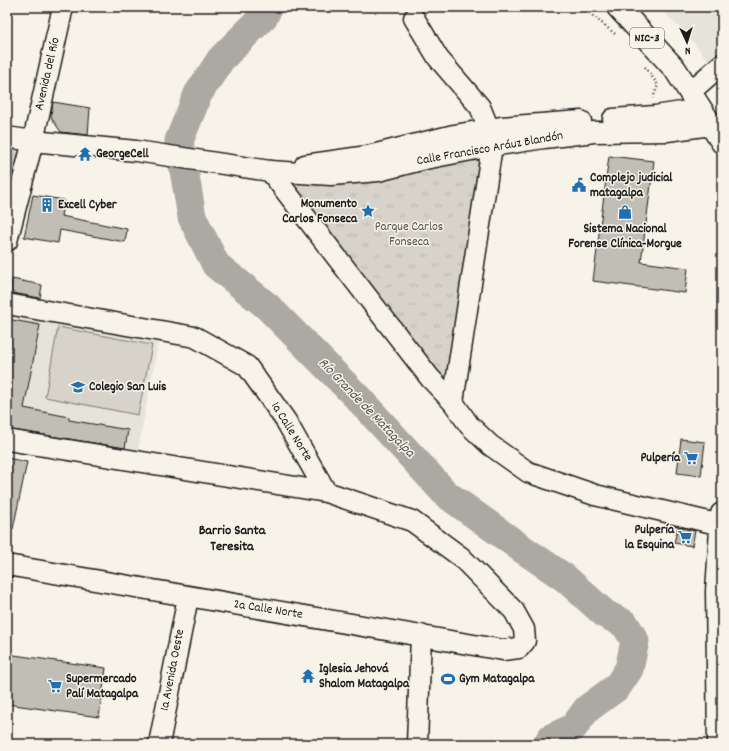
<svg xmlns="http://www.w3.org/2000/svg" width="729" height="751" viewBox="0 0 729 751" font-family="Dekko,sans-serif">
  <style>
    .built { fill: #e6e3d9 }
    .grass { fill: url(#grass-tufts); stroke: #7a7874 }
    .pitch { fill: #d7d3cb; stroke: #7a7874 }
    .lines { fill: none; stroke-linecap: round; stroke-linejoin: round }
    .river { stroke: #aca9a2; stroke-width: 29 }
    .building { fill: #c0beb5; stroke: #1c1c1c }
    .minor-casing { stroke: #1c1c1c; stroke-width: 23 }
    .major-casing { stroke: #1c1c1c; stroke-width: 25 }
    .path { stroke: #1c1c1c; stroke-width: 2.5; stroke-dasharray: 1 3; stroke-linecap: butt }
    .minor { stroke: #f7f3e8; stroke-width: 20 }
    .major { stroke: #f7f3e8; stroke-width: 22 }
    .labels { text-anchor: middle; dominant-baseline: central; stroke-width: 3; stroke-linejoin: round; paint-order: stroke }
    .shield { fill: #f7f3e8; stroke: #5e5c59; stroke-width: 1 }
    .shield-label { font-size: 12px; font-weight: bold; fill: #1c1c1c }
    .street-label { font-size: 13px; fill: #1c1c1c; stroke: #f7f3e8 }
    .poi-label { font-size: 13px; font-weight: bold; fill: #1c1c1c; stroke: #f7f3e8; text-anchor: start }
    .park-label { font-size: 13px; fill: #545351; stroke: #f7f3e8 }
    .water-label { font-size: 14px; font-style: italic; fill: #565452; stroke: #f7f3e8 }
    .neighbourhood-label { font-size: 14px; font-weight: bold; fill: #1c1c1c; stroke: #f7f3e8 }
  </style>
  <defs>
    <pattern id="grass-tufts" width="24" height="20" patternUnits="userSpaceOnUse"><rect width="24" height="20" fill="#d7d3cb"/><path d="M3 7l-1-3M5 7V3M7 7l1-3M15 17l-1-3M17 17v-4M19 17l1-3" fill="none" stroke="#b8b5ae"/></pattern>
  </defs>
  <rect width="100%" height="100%" fill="#f7f3e8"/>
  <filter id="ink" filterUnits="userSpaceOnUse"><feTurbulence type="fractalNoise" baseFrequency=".025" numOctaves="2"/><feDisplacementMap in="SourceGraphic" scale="8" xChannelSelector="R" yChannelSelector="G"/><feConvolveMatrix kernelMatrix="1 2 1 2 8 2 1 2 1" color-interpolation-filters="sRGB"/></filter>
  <g filter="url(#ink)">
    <g class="built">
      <polygon points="659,7 722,7 722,81 719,73 693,42"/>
      <polygon points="7,311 159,339 136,460 7,436"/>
    </g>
    <g class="grass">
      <polygon points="492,146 453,402 270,171"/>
      <polygon points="7,147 25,149 7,214"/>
    </g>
    <polygon class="pitch" points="58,327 152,345 138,415 45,397"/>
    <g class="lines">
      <polyline class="river" points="268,7 264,16 221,59 198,94 179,141 192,217 216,265 267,306 358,398 446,494 521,548 565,578 605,614 625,624 635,641 629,669 617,687 587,709 573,728 551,738 547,744"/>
    </g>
    <g class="building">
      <polygon points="53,102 90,108 88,135 61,132 52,119 51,115"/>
      <polygon points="609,156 654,161 641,262 688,268 685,293 593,281"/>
      <polygon points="33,195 64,200 61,216 127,229 125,242 60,230 58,243 24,237"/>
      <polygon points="12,279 42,285 40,298 13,293 11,291"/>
      <polygon points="7,319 40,325 24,408 69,417 69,420 128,430 125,448 7,429"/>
      <polygon points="681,439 705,442 701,476 677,473"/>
      <polygon points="7,458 27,462 13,529 7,528"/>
      <polygon points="678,527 695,531 692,546 674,543"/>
      <polygon points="7,654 106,668 99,717 7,704"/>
    </g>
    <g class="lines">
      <defs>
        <g id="minor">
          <polyline points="414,18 438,58 480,107 489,129 492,146 453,402"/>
          <polyline points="690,92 722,64"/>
          <polyline points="613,119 655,116 701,109"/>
          <polyline points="7,137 33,141 136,151 270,171 331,175 378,171 425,159 492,146 544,138 594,132 667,131 711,125"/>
          <polyline points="305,165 368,156 454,135 501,127 581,121"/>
          <polyline points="270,171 430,378 453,402 469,425 490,445 528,472 595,495 721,525 722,526"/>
          <polyline points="7,241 33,141 63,7"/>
          <polyline points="7,304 195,337 247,366 286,421 326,492 412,521 461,557 514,611 524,629 525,641 519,648 503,650 7,565"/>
          <polyline points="7,440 326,492"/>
          <polyline points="159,744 188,597"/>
          <polyline points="417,744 421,635"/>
        </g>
        <g id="major">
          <polyline points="618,7 675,69 722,142"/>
          <polyline points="719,744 717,591 722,514"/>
        </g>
      </defs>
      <use href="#minor" class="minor-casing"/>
      <use href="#major" class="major-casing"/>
      <g class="path">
        <polyline points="588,7 586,10 615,34"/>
        <polyline points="645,67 658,85 653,98"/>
      </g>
      <use href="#minor" class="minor"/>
      <use href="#major" class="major"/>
    </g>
  </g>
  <defs>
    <symbol id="temple-bare" viewBox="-9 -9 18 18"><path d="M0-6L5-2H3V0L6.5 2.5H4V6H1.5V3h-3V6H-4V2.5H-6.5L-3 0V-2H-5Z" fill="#1f6fb2" stroke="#f7f3e8" stroke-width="2.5" paint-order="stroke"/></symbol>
    <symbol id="civic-bare" viewBox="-9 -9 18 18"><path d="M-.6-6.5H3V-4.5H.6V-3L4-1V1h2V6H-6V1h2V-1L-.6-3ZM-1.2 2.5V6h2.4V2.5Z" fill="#1f6fb2" stroke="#f7f3e8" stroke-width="2.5" paint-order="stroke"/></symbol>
    <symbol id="building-bare" viewBox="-9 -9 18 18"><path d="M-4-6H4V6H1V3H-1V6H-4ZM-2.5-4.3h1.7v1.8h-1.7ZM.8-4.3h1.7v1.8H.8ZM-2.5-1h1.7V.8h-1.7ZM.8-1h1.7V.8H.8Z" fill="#1f6fb2" stroke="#f7f3e8" stroke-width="2.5" paint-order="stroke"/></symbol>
    <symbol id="sight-bare" viewBox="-9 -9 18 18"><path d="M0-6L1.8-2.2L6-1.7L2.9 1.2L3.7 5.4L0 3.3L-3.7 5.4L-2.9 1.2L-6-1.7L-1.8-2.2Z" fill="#1f6fb2" stroke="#f7f3e8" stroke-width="2.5" paint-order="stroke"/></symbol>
    <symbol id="shop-bare" viewBox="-9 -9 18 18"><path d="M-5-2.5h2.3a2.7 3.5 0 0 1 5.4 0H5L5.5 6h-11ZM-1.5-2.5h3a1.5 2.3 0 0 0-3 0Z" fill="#1f6fb2" stroke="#f7f3e8" stroke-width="2.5" paint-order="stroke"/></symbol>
    <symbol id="school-bare" viewBox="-9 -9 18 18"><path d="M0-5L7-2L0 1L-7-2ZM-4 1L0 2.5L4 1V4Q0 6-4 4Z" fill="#1f6fb2" stroke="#f7f3e8" stroke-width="2.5" paint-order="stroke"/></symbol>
    <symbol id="supermarket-bare" viewBox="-9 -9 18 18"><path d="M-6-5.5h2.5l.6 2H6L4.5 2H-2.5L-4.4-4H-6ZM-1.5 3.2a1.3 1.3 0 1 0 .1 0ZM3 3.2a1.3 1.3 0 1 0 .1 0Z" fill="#1f6fb2" stroke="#f7f3e8" stroke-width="2.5" paint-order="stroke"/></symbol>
    <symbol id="stadium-bare" viewBox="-9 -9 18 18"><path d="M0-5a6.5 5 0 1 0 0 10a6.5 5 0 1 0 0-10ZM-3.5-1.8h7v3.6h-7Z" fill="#1f6fb2" stroke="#f7f3e8" stroke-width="2.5" paint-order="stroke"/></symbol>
  </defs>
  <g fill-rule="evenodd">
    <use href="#temple-bare" x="75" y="144" width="20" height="20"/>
    <use href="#civic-bare" x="569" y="175" width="20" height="20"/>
    <use href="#building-bare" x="37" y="195" width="20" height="20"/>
    <use href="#sight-bare" x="358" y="201" width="20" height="20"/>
    <use href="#shop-bare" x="615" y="202" width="20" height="20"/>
    <use href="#school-bare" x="68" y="377" width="20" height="20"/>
    <use href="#supermarket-bare" x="681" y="448" width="20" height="20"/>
    <use href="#supermarket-bare" x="675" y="527" width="20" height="20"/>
    <use href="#temple-bare" x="298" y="666" width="20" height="20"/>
    <use href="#stadium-bare" x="438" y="669" width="20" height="20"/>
    <use href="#supermarket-bare" x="45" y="676" width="20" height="20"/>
  </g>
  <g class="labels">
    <rect class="shield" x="630" y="28" width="34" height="20" rx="3"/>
    <g class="shield-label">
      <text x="647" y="38">NIC-3</text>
    </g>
    <g class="street-label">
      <text transform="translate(48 74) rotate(-77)">Avenida del Río</text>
      <text transform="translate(490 149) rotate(-10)">Calle Francisco Aráuz Blandón</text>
      <text transform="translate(291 432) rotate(58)">1a Calle Norte</text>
      <text transform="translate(268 610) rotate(9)">2a Calle Norte</text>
      <text transform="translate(173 670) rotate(-79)">1a Avenida Oeste</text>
    </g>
    <g class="poi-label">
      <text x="96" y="154">GeorgeCell</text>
      <text x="590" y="178">Complejo judicial<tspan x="590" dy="15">matagalpa</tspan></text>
      <text x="357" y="204" text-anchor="end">Monumento<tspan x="357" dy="15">Carlos Fonseca</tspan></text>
      <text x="58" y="205">Excell Cyber</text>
      <text x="625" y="229" text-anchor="middle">Sistema Nacional<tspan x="625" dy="15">Forense Clínica-Morgue</tspan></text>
      <text x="89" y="387">Colegio San Luis</text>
      <text x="680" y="458" text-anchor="end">Pulpería</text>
      <text x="674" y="530" text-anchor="end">Pulpería<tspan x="674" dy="15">la Esquina</tspan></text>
      <text x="319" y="669">Iglesia Jehová<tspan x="319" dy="15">Shalom Matagalpa</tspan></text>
      <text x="66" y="679">Supermercado<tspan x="66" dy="15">Palí Matagalpa</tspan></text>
      <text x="459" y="679">Gym Matagalpa</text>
    </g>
    <g class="park-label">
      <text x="409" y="227">Parque Carlos<tspan x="409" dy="15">Fonseca</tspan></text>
    </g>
    <g class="water-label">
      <text transform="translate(366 408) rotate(46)">Río Grande de Matagalpa</text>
    </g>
    <g class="neighbourhood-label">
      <text x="232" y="531">Barrio Santa<tspan x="232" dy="16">Teresita</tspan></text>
    </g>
  </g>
  <rect width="729" height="751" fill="none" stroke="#f7f3e8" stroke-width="24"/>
  <rect x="12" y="12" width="705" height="727" fill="none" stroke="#1c1c1c" stroke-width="1.5" filter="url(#ink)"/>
  <g transform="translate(687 42) rotate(176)" stroke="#f7f3e8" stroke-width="3" paint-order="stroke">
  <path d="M0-3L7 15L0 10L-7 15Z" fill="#1c1c1c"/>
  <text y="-6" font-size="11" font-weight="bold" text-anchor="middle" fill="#1c1c1c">N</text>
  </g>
</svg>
